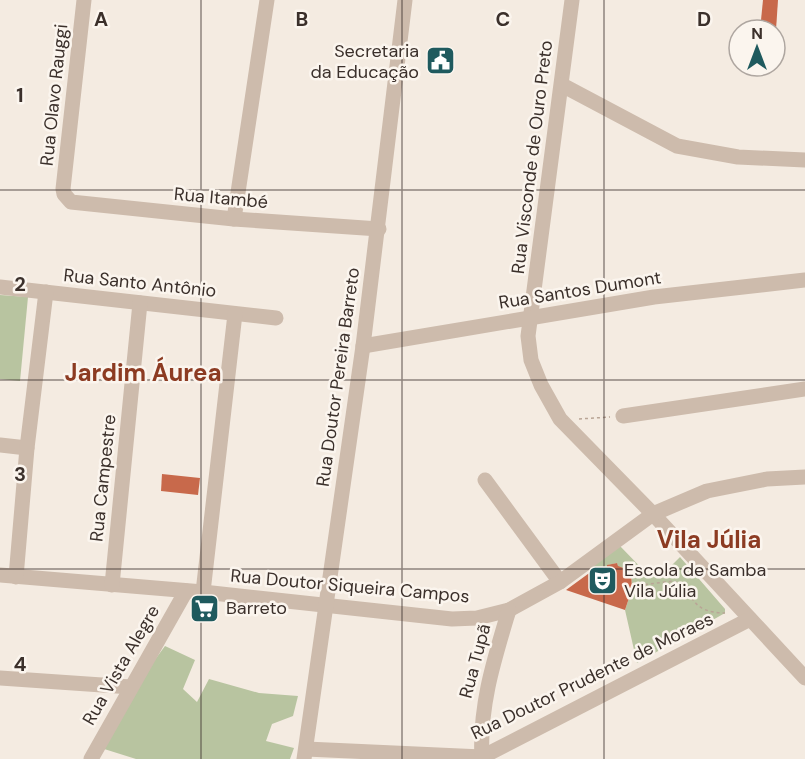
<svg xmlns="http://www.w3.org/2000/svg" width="805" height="759" viewBox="0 0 805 759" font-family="'DM Sans',sans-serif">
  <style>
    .green { fill: #b8c4a0 }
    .building { fill: #c8694b }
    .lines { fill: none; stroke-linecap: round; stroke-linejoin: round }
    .path { stroke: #b9a596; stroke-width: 1.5; stroke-dasharray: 3 3; stroke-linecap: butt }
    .minor { stroke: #cdbbac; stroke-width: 15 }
    .grid { fill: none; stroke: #3b302b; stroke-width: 1.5; stroke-opacity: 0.55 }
    .labels { text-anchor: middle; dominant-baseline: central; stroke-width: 5; stroke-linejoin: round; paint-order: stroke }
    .poi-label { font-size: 18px; fill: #3b302b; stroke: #fbf5ee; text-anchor: start }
    .street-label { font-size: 18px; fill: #3b302b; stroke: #fbf5ee }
    .district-label { font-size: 24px; font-weight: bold; fill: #8c3b22; stroke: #fbf5ee }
    .grid-label { font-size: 20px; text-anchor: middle; font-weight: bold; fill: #3b302b; stroke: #fbf5ee; stroke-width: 5; stroke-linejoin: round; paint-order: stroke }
  </style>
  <rect width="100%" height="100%" fill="#f4ebe1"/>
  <g class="green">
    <polygon points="0,295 28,297 20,381 0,379"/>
    <polygon points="620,546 650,577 670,567 680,557 725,609 725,613 637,663 625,610 632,589 631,571 618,568 617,563 608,565 607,571 592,566"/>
    <polygon points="165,646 195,660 183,689 197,702 209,679 259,693 298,696 293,716 272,724 266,741 294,748 290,759 136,759 101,748 132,691"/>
  </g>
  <g class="building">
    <polygon points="763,0 778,0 776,30 760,30"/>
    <polygon points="162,474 200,478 198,495 161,491"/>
    <polygon points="617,563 618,566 631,571 632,589 625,610 566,590 592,571 607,571 607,565"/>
  </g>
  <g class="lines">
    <g class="path">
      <polyline points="579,419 610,417"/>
      <polyline points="599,568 607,571"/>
      <path d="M633,586L674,581C698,595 688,612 725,613"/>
    </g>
    <g class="minor">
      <polyline points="84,0 63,189 64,194 71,202 234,219 379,229"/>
      <polyline points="572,0 528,336 531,360 541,385 560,419 653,514 805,678"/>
      <polyline points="562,85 677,146 738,157 805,160"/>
      <polyline points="234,219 267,0"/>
      <polyline points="0,287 276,318"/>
      <polyline points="363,346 654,297 805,280"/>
      <polyline points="623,416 805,389"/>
      <polyline points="0,445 27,448"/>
      <polyline points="485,480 560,582"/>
      <polyline points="0,575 203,592 452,619 477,618 509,610 560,582 653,514 707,491 767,479 805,477"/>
      <polyline points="16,577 27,448 46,292"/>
      <polyline points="112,585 140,303"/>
      <polyline points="203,592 235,314"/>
      <polyline points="0,678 131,687"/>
      <polyline points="306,749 482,757 750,619"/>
      <polyline points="91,759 186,591"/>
      <polyline points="304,759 363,346 405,0"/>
      <path d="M482,759C479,706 494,660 509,610"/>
    </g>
  </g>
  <path class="grid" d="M201,0V759M402,0V759M604,0V759M0,190H805M0,380H805M0,569H805"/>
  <defs>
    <symbol id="civic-square" viewBox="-11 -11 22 22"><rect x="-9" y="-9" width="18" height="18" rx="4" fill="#1f5a5e" stroke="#fbf5ee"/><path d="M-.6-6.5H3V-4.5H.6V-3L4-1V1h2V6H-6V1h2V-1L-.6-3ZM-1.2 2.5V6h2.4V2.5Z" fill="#fff"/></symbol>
    <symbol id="theatre-square" viewBox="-11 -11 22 22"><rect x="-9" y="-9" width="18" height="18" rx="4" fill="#1f5a5e" stroke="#fbf5ee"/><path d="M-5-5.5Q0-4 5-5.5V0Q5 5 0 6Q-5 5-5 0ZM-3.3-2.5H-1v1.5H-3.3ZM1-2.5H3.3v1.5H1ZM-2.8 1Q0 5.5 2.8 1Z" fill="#fff"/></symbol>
    <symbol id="supermarket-square" viewBox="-11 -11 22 22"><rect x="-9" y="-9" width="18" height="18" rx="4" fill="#1f5a5e" stroke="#fbf5ee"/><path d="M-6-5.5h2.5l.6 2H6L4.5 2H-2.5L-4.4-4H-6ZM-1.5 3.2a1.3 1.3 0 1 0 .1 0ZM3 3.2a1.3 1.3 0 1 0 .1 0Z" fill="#fff"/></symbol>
  </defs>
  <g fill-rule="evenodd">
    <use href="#civic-square" x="424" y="44" width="33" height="33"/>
    <use href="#theatre-square" x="586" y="564" width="33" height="33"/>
    <use href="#supermarket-square" x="188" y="592" width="33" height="33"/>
  </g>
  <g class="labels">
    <g class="poi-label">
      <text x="419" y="51" text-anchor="end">Secretaria<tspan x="419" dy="21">da Educação</tspan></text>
      <text x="624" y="570">Escola de Samba<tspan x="624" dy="21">Vila Júlia</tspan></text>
      <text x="226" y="608">Barreto</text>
    </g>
    <g class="street-label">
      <text transform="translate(54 95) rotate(-84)">Rua Olavo Rauggi</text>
      <text transform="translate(532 157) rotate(-83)">Rua Visconde de Ouro Preto</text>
      <text transform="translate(221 198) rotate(5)">Rua Itambé</text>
      <text transform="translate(140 283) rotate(6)">Rua Santo Antônio</text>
      <text transform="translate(580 290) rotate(-9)">Rua Santos Dumont</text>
      <text transform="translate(338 377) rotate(-82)">Rua Doutor Pereira Barreto</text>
      <text transform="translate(103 478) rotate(-84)">Rua Campestre</text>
      <text transform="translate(350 586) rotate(5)">Rua Doutor Siqueira Campos</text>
      <text transform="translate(475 661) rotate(-75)">Rua Tupã</text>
      <text transform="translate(121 665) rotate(-60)">Rua Vista Alegre</text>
      <text transform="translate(592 676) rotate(-26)">Rua Doutor Prudente de Moraes</text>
    </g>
    <g class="district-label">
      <text x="143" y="372">Jardim Áurea</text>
      <text x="709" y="539">Vila Júlia</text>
    </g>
  </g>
  <g class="grid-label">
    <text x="101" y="26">A</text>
    <text x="302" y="26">B</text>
    <text x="503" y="26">C</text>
    <text x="704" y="26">D</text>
    <text x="20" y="102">1</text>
    <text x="20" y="291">2</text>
    <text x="20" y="481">3</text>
    <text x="20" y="671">4</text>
  </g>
  <g transform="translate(757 48)"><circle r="28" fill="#fbf5ee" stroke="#aea6a0" stroke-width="1.5"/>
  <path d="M0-4.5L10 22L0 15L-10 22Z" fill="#1f5a5e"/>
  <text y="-9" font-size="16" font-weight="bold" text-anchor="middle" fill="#3b302b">N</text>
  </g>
</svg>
